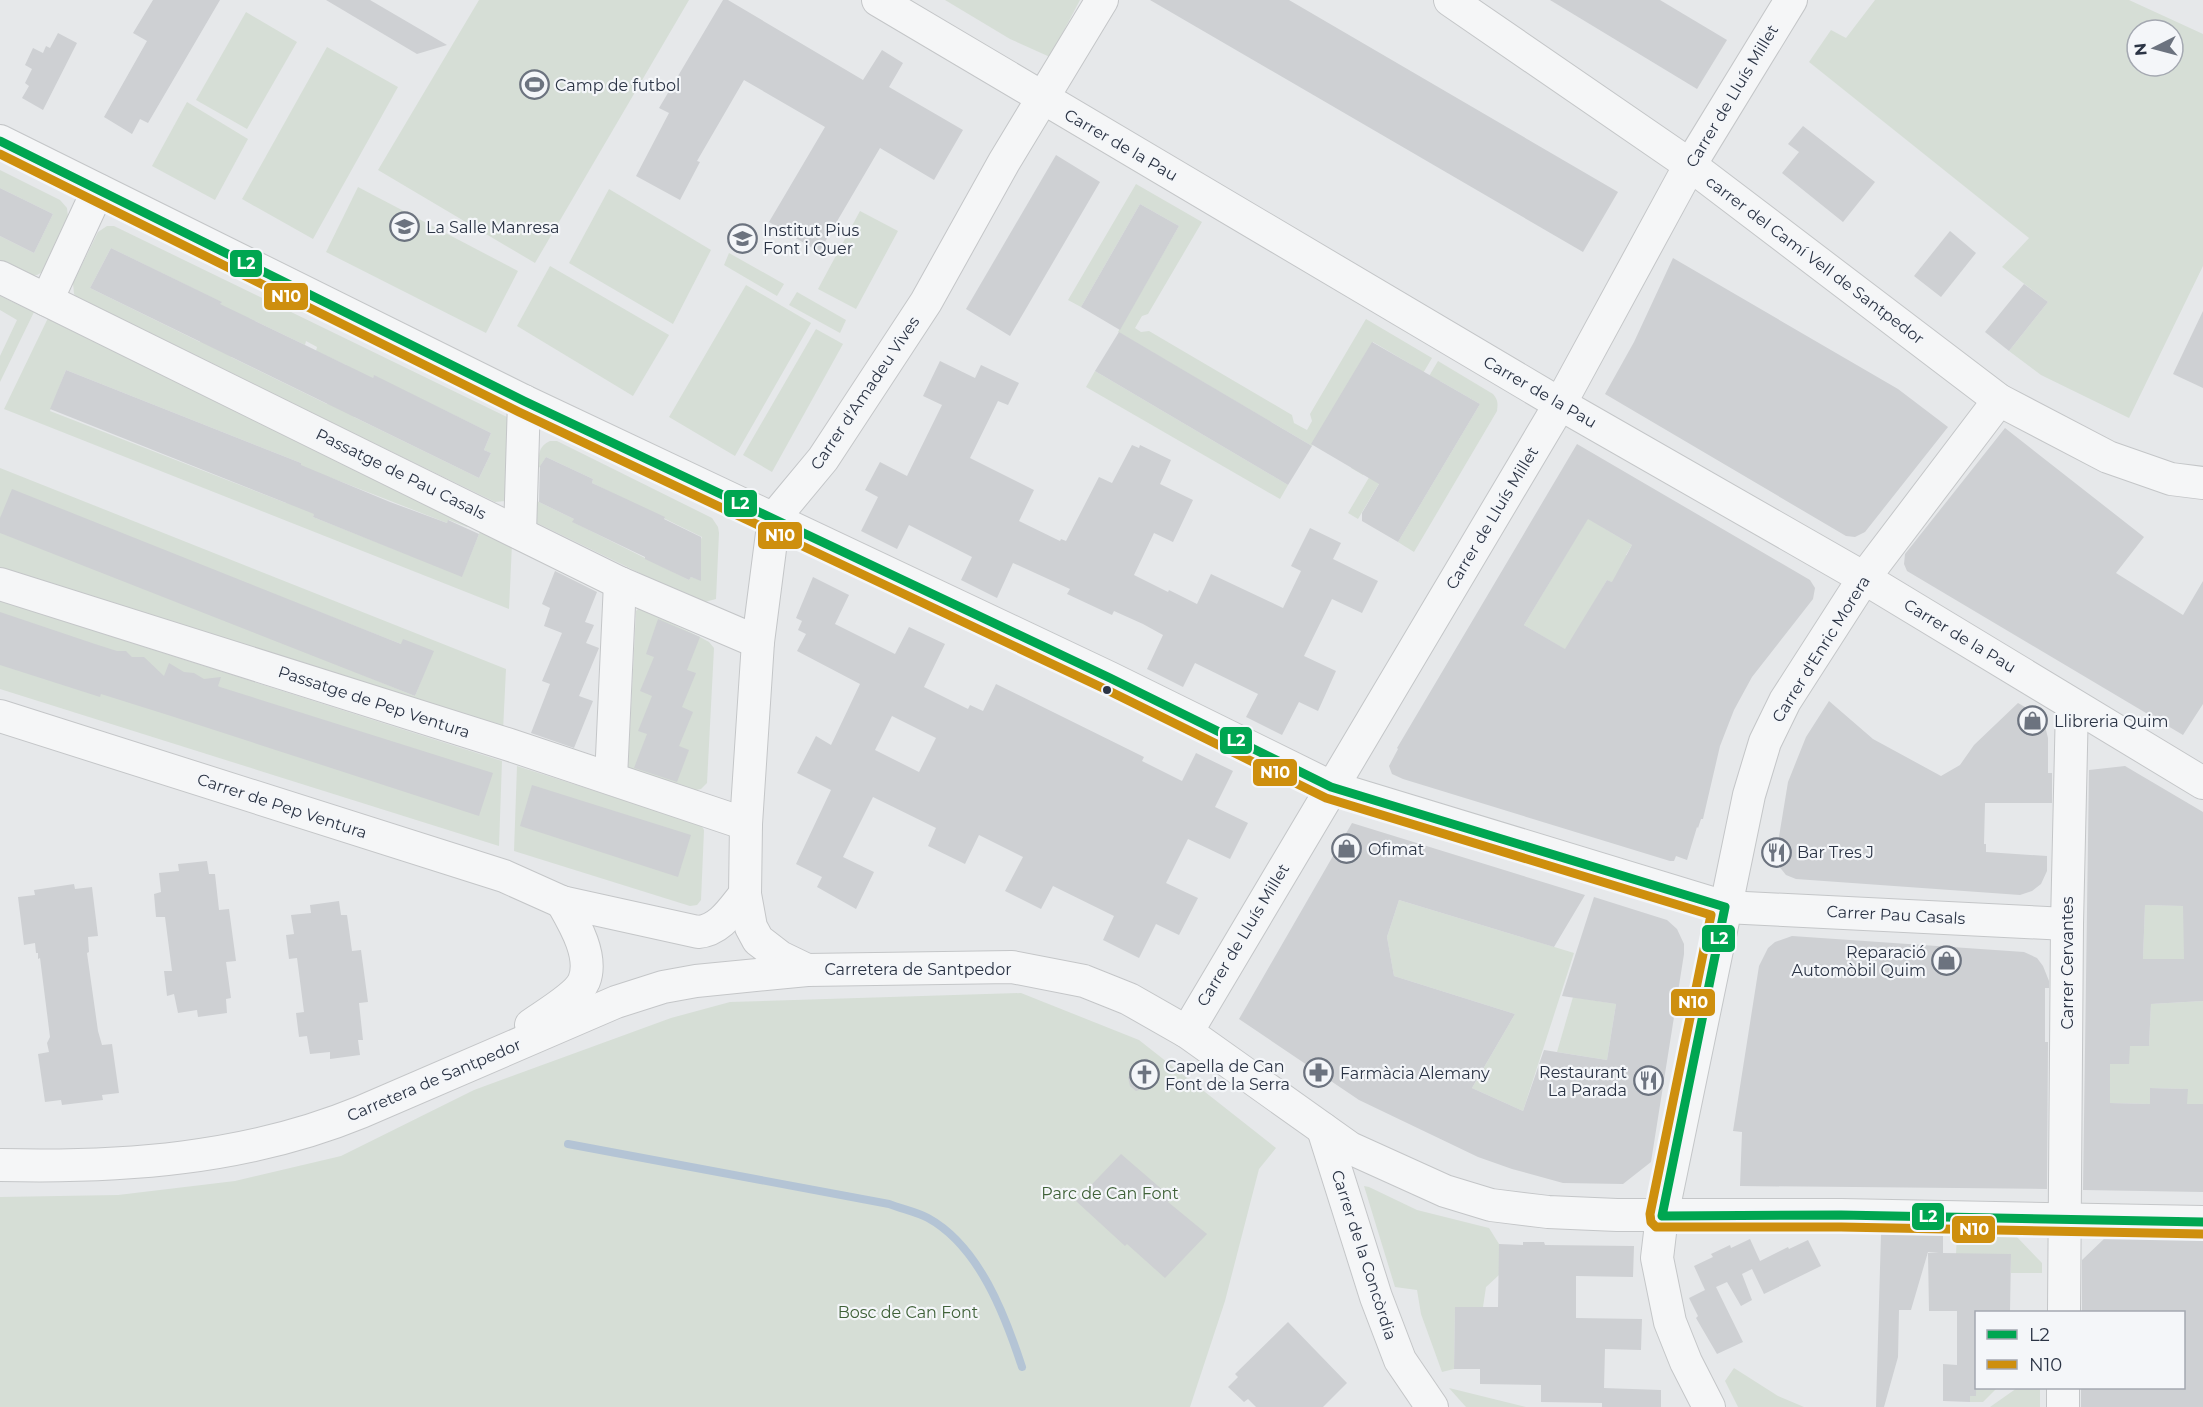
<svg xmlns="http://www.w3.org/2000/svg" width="2203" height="1407" viewBox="0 0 2203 1407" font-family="Montserrat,sans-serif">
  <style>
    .green { fill: #d6ded6; fill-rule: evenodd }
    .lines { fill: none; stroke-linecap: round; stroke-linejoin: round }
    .stream { stroke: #b4c4d5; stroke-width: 8 }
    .building { fill: #ced0d3; fill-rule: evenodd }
    .minor-casing { stroke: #c4c6c8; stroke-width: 34 }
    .minor { stroke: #f5f6f7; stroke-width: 32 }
    .bus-1-casing { stroke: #f4f6f9; stroke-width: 14 }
    .bus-2-casing { stroke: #f4f6f9; stroke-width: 14 }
    .bus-1 { stroke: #00a651; stroke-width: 9 }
    .bus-2 { stroke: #ce8f0e; stroke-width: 9 }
    .bus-dot { fill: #2b3445; stroke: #f4f6f9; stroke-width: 2 }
    .labels { text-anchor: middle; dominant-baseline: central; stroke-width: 4.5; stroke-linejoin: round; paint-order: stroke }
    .poi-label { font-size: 16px; fill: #2b3445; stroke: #f4f6f9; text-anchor: start }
    .street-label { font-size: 16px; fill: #2b3445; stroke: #f4f6f9 }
    .park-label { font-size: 16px; fill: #3f6138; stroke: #f4f6f9 }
    .line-badge { stroke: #f4f6f9; stroke-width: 2 }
    .badge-label { font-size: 16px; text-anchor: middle; font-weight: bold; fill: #fff }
  </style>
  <rect width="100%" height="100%" fill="#e6e8ea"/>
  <g class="green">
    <polygon points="479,0 689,0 535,263 378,170"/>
    <polygon points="945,0 1080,0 1050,57 1010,39"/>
    <path d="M1875,0H2129L2203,34V266L2129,418L2041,375L2009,351L2048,302L2002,267L2029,238L1809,62L1831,30L1846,38ZM2137,30H2173V66H2137Z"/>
    <polygon points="246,12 297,42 247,129 196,100"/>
    <polygon points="327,47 398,87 313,239 242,199"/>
    <polygon points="187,102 248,139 215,200 152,166"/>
    <polygon points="0,170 60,200 67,208 68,217 44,271 37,275 31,276 0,262 0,236 34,253 53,214 0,188"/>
    <polygon points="1136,184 1202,222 1148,314 1142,316 1135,328 1141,332 1149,331 1292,415 1294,423 1307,430 1312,421 1310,414 1366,319 1432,358 1363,475 1351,468 1412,365 1373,342 1312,446 1118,332 1179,226 1140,204 1081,307 1068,300"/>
    <polygon points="358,187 518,271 486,333 326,252"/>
    <polygon points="609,189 711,250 673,324 569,263"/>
    <polygon points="860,211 898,231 856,309 818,289"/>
    <path d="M107,226H114L507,417L509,431L505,501L495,502L79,300L74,294L73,283L98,232ZM111,248L221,302L200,342L90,288ZM249,318L305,345L306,341L317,347L316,351L346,365L327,404L231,357ZM374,376L491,433L484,450L491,453L479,478L354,417Z"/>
    <polygon points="729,253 784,284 777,296 724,265"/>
    <polygon points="550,266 669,335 633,396 517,326"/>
    <polygon points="746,285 811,323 735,456 669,417"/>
    <polygon points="797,292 846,320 840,333 789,305"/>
    <polygon points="0,296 34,312 0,382 0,356 17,320 0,310"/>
    <path d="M48,318L469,524L467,527L449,520L447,523L329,477L313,517L462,576L481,529L512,544L509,609L4,409ZM66,370L301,463L286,503L50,411Z"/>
    <polygon points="816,329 843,344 772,472 743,455"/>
    <path d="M1438,361L1493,394C1498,400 1498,403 1497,411L1414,552L1398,542L1480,404L1440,381L1358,519L1348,513Z"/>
    <polygon points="1095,371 1288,485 1280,499 1086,387"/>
    <path d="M550,441H557L712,518L718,527L719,533L716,599L701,603L537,523V501L574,519L573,522L689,580L691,577L697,579L701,571V552L696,549L702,537L592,483L593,479L546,457L539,468C539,456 537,447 550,441Z"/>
    <path d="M0,468L506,669L503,731L0,568ZM281,597L401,644L433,651L415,696L301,650Z"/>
    <polygon points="1591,513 1602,527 1632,545 1626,555 1634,560 1614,583 1607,580 1566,650 1524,625"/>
    <polygon points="0,601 502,761 499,846 0,689"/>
    <polygon points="639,608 700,637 709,642 714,648 707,783 701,789 691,791 628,769 636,611"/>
    <polygon points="517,766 701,825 704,830 701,900 697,905 690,906 514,851"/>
    <polygon points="1399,900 1574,953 1523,1111 1472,1088 1515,1014 1394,976 1387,937"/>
    <polygon points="2145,905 2191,906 2185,970 2152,959 2143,959"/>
    <polygon points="1021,993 1139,1040 1276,1148 1259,1169 1225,1301 1190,1407 0,1407 0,1197 118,1195 235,1181 341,1156 474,1090 671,1018 730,1002"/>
    <polygon points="1573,997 1616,1004 1607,1060 1557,1052"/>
    <polygon points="2203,1001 2203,1104 2187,1104 2187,1089 2151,1088 2150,1104 2110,1103 2110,1064 2130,1046 2149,1046 2151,1004"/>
    <polygon points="1364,1186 1369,1187 1417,1210 1489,1228 1499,1244 1499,1275 1486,1287 1483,1307 1455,1307 1454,1369 1442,1372 1421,1314 1417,1290 1395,1287"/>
    <polygon points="1957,1234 2015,1235 2042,1263 2042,1273 2011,1273 2011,1254 1956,1254"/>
    <polygon points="1734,1368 1778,1396 1804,1407 1738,1407 1725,1381"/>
    <polygon points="1976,1384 1976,1388 1997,1388 1983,1402 1970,1402 1970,1396 1976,1396"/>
    <polygon points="1449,1388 1526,1407 1466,1407"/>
    <polygon points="2017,1388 2040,1388 2040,1407 1990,1407"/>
  </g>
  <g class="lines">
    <path class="stream" d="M568,1144L889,1204C902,1209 917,1212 928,1218C979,1246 1005,1315 1022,1367"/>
  </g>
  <g class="building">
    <polygon points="153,0 220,0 148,123 140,119 132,134 104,117 147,41 133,33"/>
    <polygon points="326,0 370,0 447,45 417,54"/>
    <polygon points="723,0 728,0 863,80 882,50 903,63 889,87 963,130 934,180 880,148 819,252 769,222 825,127 744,80 697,161 700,162 680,200 636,176 669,113 659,108"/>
    <polygon points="1150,0 1289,0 1618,192 1583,252"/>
    <polygon points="1550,0 1660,0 1727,40 1697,89"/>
    <polygon points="58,33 77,43 43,110 22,98 29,86 25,83 32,69 25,65 33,48 43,53 46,46 50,48"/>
    <polygon points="1803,126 1875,182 1843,222 1782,173 1799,152 1788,144"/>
    <polygon points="1056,155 1100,182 1010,336 966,309"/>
    <polygon points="0,188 53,214 34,253 0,236"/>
    <polygon points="1140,204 1179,226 1120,330 1081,307"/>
    <polygon points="1950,231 1976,253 1941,297 1914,276"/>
    <polygon points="111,248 222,302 220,304 305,345 373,378 374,375 491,433 484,450 491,453 479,478 90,288"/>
    <polygon points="1673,258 1898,389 1948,427 1865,532 1855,537 1846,536 1605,394 1634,342"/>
    <polygon points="2024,284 2048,302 2009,351 1985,332"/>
    <polygon points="2203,311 2203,388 2173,374"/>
    <polygon points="1119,332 1312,446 1288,485 1095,371"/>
    <polygon points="1372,342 1480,404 1398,542 1362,521 1362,513 1379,484 1311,444"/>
    <polygon points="940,361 975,378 981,365 1019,383 1008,405 998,401 970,458 1034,490 1019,521 1060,541 1061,539 1066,541 1099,477 1112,483 1132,445 1139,448 1140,445 1171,460 1160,484 1193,500 1173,542 1154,533 1134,575 1168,592 1169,590 1197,604 1211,574 1283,608 1301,571 1291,566 1310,528 1341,543 1333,559 1378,581 1362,613 1332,599 1304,656 1336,671 1318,711 1299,702 1282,735 1246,717 1258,694 1195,663 1183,687 1147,669 1163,635 1143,624 1114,611 1112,615 1067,594 1070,589 1013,563 997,598 961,580 972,557 909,525 897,549 861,531 878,497 865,490 880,462 907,476 942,405 923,396"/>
    <polygon points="66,370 301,463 301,465 390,502 447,523 448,520 479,534 462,577 313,517 314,514 50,409"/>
    <polygon points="2005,428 2144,537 2116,573 2183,615 2203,581 2203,704 2183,735 1907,571 1904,564 1905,554"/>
    <path d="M1577,444L1810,580L1815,588L1813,599L1752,677L1734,710L1720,746L1703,819H1701L1698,828L1697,827L1687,860L1676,856L1674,861H1670L1403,779L1392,774L1389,766L1398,749L1397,748ZM1588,519L1632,545L1612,582L1607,580L1565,649L1524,625Z"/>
    <polygon points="546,457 593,479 592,483 665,517 664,519 701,537 701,581 691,577 689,580 645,559 645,557 572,522 574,519 539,502 540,466"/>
    <polygon points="12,489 401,644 403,639 434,651 415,696 0,533 0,518"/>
    <polygon points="555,571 597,592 585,622 594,625 586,643 599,648 579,696 593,701 574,748 531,733 550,684 542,681 562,633 544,626 550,608 542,604"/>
    <path d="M813,577L849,595L835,624L895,654L909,627L945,644L924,687L968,709L970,705L983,711L996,684L1144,757L1142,761L1182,781L1196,753L1233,771L1215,807L1248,823L1230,859L1188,839L1166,883L1198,898L1179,935L1156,924L1139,958L1103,940L1114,916L1053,886L1041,909L1005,891L1023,857L979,835L965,864L928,846L936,828L873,797L843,857L874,872L856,909L817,887L822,877L796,864L831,790L797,773L816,736L831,745L860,684L797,651L806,634L798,630L802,621L796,618ZM892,716L936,738L919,772L875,750Z"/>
    <polygon points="0,612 95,644 117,651 126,651 132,657 144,657 164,676 169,663 184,672 194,673 204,679 221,677 218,686 220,687 493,773 479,816 171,716 101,694 100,697 0,665"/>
    <polygon points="658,619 700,637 687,670 696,673 682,707 693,712 679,746 689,750 677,782 634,768 647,734 638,731 652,696 640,691 654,657 646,654"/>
    <polygon points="1829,701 1873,739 1941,776 1960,765 1974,745 2018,703 2032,711 2045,726 2048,738 2048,773 2052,773 2052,803 1985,803 1984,844 1986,844 1986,852 2047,856 2047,871 2041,884 2032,891 2020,895 1796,879 1786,875 1778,865 1776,855 1788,782 1806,737"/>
    <path d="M2125,766L2203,812V1001L2151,1004L2149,1046H2130L2129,1064H2110V1103L2150,1104V1088L2188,1089L2187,1104H2203V1192L2083,1190L2089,770ZM2145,905L2183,906L2184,959H2143Z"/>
    <polygon points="532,785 691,835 678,877 520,826"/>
    <polygon points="1352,823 1585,895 1554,947 1399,900 1387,937 1394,976 1515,1014 1472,1088 1523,1111 1544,1050 1607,1060 1616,1004 1562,996 1594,897 1667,920 1677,929 1684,944 1684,954 1651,1162 1623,1184 1563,1183 1512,1169 1478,1157 1359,1100 1239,1019"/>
    <polygon points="207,861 209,874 215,874 219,910 229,909 236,961 226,962 231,998 226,999 227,1013 198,1017 197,1010 178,1013 174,994 167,996 164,971 172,971 165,917 156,917 154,894 161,892 159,873 179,871 178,864"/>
    <polygon points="74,884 75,889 92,887 98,936 88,937 89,952 87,953 98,1031 102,1045 112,1044 119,1093 102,1095 103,1100 62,1105 61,1100 45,1102 38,1054 49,1052 47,1043 50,1037 40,958 38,959 38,953 36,953 35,943 24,945 18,897 35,895 34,890"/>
    <polygon points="339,901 341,915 347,915 352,951 361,950 368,1002 359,1003 363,1040 358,1040 360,1055 330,1059 330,1052 310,1054 307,1036 299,1037 296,1013 304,1012 297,958 289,959 286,935 294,934 291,915 311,913 310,905"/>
    <polygon points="1792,936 2024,952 2037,958 2043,966 2049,981 2049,988 2045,988 2045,1042 2048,1042 2047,1189 1740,1186 1742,1132 1733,1131 1759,966 1768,948 1775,942"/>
    <polygon points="1146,1058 1160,1072 1145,1088 1136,1091 1130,1086 1128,1077"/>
    <polygon points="1121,1154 1172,1198 1168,1202 1207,1234 1165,1278 1127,1244 1125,1246 1076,1201"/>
    <polygon points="1881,1234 1943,1235 1943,1253 2011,1254 2010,1312 1977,1312 1976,1396 1970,1396 1970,1402 1943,1401 1943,1364 1957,1365 1957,1311 1929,1311 1928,1253 1939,1253 1928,1252 1911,1310 1899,1310 1898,1357 1884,1407 1876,1407"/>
    <polygon points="2105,1238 2203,1240 2203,1407 2081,1407 2081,1388 2184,1388 2184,1312 2082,1312 2082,1260"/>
    <polygon points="1750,1239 1760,1261 1788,1247 1789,1249 1808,1240 1821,1266 1764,1294 1752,1269 1742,1274 1752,1300 1741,1306 1727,1282 1716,1287 1743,1342 1717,1354 1696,1318 1698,1316 1689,1298 1705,1290 1694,1266 1713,1257 1711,1254 1730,1245 1731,1248"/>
    <polygon points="1523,1242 1544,1242 1545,1245 1634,1246 1633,1277 1576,1276 1576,1318 1642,1319 1641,1350 1605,1349 1604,1388 1661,1390 1661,1407 1602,1407 1602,1403 1541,1402 1541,1385 1480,1384 1480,1369 1454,1369 1455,1307 1498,1307 1499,1244 1523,1245"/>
    <polygon points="1288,1322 1347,1383 1323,1407 1256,1407 1248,1399 1244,1402 1228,1387 1238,1377 1235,1374"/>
  </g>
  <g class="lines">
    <defs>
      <g id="minor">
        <polyline points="878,0 1560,404 1864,578 2203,783"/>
        <polyline points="1450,0 1690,165 1999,400 2108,457 2171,479 2203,483"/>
        <polyline points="0,141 524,401 1110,678 1331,787 1725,907 2067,924"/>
        <polyline points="0,277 620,583 758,642"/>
        <polyline points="47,300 98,190"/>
        <polyline points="520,533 524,401"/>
        <polyline points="0,584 510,745 746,824"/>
        <path d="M0,716L504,876L562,902L698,932C720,930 732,910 745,894"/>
        <polyline points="611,778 620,583"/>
        <polyline points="807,970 780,957 758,940 751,927 745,894 746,824 758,642 774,518 823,459 926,302 1004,162 1102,0"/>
        <path d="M531,1025C545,1015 578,996 584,981C594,956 574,923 562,902"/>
        <polyline points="1187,1032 1560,404 1690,165 1791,0"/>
        <polyline points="1323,1129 1376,1297 1400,1360 1432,1407"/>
        <path d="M0,1165C122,1168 247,1159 361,1112L616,1002L663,987L696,981L807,970L1012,967L1084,981L1129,999L1187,1032L1350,1148L1445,1191L1491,1205L1548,1212L1617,1215H1841L2203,1222"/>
        <polyline points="2064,1312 2067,924 2072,705"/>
        <polyline points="1709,1407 1686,1362 1670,1322 1657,1258 1662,1216 1749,795 1765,742 1785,701 1864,578 1999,400"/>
        <polyline points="2063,1407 2063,1388"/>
      </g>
    </defs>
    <use href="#minor" class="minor-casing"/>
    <use href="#minor" class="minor"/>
    <defs>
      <polyline id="bus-1" points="0,141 524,401 1110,678 1331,787 1725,907 1662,1216 1841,1215 2203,1222"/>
      <polyline id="bus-2" points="0,154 519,412 1105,689 1326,798 1711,915 1650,1214 1651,1222 1656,1227 1841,1227 2203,1234"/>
    </defs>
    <use href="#bus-1" class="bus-1-casing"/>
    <use href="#bus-2" class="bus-2-casing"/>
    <use href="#bus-1" class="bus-1"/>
    <use href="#bus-2" class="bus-2"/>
  </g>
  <defs>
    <symbol id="stadium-ring" viewBox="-11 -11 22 22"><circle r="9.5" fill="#f4f6f9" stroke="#6c737f" stroke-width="1.5"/><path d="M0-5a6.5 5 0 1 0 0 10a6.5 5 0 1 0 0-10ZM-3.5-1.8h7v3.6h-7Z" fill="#6c737f"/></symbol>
    <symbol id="school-ring" viewBox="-11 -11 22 22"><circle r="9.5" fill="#f4f6f9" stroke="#6c737f" stroke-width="1.5"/><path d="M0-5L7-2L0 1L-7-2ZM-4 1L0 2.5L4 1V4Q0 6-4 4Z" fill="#6c737f"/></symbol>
    <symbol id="shop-ring" viewBox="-11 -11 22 22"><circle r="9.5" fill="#f4f6f9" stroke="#6c737f" stroke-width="1.5"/><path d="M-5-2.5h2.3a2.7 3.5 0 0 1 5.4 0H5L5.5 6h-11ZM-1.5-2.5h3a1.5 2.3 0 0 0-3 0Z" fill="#6c737f"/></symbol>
    <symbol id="restaurant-ring" viewBox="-11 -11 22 22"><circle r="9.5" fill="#f4f6f9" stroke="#6c737f" stroke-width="1.5"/><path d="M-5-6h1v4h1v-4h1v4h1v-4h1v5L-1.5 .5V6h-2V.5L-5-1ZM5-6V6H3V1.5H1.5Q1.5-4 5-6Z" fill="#6c737f"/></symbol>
    <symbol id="pharmacy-ring" viewBox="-11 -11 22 22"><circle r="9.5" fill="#f4f6f9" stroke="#6c737f" stroke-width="1.5"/><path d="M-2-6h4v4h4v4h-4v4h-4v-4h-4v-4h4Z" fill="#6c737f"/></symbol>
    <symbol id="church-ring" viewBox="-11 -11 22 22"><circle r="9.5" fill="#f4f6f9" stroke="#6c737f" stroke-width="1.5"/><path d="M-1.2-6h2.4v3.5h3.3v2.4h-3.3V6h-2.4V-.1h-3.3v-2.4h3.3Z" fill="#6c737f"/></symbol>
  </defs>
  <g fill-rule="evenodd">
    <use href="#stadium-ring" x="518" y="68" width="33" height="33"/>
    <use href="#school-ring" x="388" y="210" width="33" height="33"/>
    <use href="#school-ring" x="726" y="222" width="33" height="33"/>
    <use href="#shop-ring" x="2016" y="704" width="33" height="33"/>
    <use href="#shop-ring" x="1330" y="832" width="33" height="33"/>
    <use href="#restaurant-ring" x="1760" y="836" width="33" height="33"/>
    <use href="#shop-ring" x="1930" y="944" width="33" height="33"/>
    <use href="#pharmacy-ring" x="1302" y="1056" width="33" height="33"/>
    <use href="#church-ring" x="1128" y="1058" width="33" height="33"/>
    <use href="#restaurant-ring" x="1632" y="1064" width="33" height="33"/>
  </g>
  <circle class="bus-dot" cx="1107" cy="690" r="5"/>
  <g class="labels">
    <g class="poi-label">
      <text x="555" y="85">Camp de futbol</text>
      <text x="426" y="227">La Salle Manresa</text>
      <text x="763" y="230">Institut Pius<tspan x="763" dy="18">Font i Quer</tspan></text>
      <text x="2054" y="721">Llibreria Quim</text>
      <text x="1368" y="849">Ofimat</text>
      <text x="1797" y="852">Bar Tres J</text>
      <text x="1926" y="952" text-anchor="end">Reparació<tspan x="1926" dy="18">Automòbil Quim</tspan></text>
      <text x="1165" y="1066">Capella de Can<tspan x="1165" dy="18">Font de la Serra</tspan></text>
      <text x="1627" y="1072" text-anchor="end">Restaurant<tspan x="1627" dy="18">La Parada</tspan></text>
      <text x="1340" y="1073">Farmàcia Alemany</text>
    </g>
    <g class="street-label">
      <text transform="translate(1732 96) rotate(-59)">Carrer de Lluís Millet</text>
      <text transform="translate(1121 145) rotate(30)">Carrer de la Pau</text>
      <text transform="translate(1815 260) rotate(37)">carrer del Camí Vell de Santpedor</text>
      <text transform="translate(1540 392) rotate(30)">Carrer de la Pau</text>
      <text transform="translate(865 393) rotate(-56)">Carrer d'Amadeu Vives</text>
      <text transform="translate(401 474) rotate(26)">Passatge de Pau Casals</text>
      <text transform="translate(1492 518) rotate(-59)">Carrer de Lluís Millet</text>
      <text transform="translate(1960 636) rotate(31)">Carrer de la Pau</text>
      <text transform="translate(1821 649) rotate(-58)">Carrer d'Enric Morera</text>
      <text transform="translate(374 702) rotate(18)">Passatge de Pep Ventura</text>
      <text transform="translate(282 806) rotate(18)">Carrer de Pep Ventura</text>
      <text transform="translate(1896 915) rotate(3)">Carrer Pau Casals</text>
      <text transform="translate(1243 935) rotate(-59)">Carrer de Lluís Millet</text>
      <text transform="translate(2067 963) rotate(-90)">Carrer Cervantes</text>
      <text x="918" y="969">Carretera de Santpedor</text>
      <text transform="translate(434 1080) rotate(-23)">Carretera de Santpedor</text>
      <text transform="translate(1364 1255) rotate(72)">Carrer de la Concòrdia</text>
    </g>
    <g class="park-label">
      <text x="1110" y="1193">Parc de Can Font</text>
      <text x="908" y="1312">Bosc de Can Font</text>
    </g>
  </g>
  <g class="line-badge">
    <rect x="229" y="249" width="34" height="29" rx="6" fill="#00a651"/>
    <rect x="263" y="282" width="46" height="29" rx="6" fill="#ce8f0e"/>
    <rect x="723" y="489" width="35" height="29" rx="6" fill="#00a651"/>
    <rect x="757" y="521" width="46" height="29" rx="6" fill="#ce8f0e"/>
    <rect x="1219" y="726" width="34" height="29" rx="6" fill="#00a651"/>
    <rect x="1252" y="758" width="46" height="29" rx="6" fill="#ce8f0e"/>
    <rect x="1701" y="924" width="35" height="29" rx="6" fill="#00a651"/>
    <rect x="1670" y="988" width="46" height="29" rx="6" fill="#ce8f0e"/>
    <rect x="1911" y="1202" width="34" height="29" rx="6" fill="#00a651"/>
    <rect x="1951" y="1215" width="45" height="29" rx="6" fill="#ce8f0e"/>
  </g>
  <g class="badge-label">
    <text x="246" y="269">L2</text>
    <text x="286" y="302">N10</text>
    <text x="740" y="509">L2</text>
    <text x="780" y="541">N10</text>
    <text x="1236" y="746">L2</text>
    <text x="1275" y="778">N10</text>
    <text x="1719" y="944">L2</text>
    <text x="1693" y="1008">N10</text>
    <text x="1928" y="1222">L2</text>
    <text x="1974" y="1235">N10</text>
  </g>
  <rect x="1975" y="1311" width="210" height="78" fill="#f4f6f9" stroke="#a4a8b1" stroke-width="1.5"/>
  <rect x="1987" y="1330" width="30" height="9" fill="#00a651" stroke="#a4a8b1" stroke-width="1.5"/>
  <text x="2029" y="1341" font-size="18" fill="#2b3445">L2</text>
  <rect x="1987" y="1360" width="30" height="9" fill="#ce8f0e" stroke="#a4a8b1" stroke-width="1.5"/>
  <text x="2029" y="1371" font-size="18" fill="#2b3445">N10</text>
  <g transform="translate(2155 48) rotate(264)"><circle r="28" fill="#f4f6f9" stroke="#a4a8b1" stroke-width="1.5"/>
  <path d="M0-4.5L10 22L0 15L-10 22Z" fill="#6c737f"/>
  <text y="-9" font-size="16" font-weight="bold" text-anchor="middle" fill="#2b3445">N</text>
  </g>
</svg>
